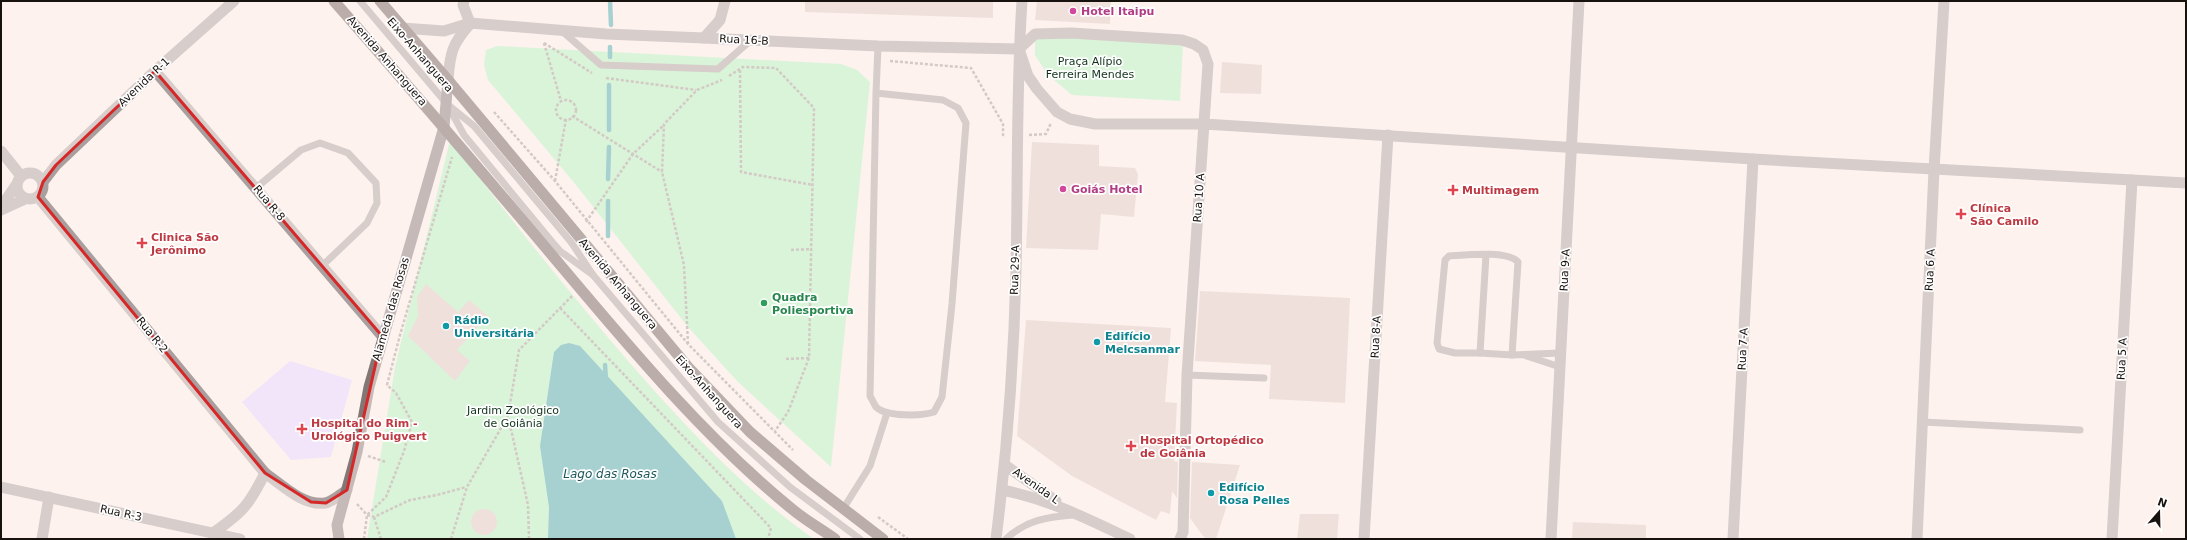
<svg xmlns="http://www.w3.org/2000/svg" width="2187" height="540" viewBox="0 0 2187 540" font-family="'DejaVu Sans',sans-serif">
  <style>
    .medical { fill: #f3e5f9 }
    .green { fill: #aff6bf }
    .water { fill: #3ea6ac }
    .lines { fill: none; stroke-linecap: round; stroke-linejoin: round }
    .stream { stroke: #3ea6ac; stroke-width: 4.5 }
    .building { fill: #decbc5 }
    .path { stroke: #a09793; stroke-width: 2.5; stroke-dasharray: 3 2; stroke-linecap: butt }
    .service { stroke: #a89f9e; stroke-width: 7 }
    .minor { stroke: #a89f9e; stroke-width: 11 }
    .tertiary { stroke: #a89f9e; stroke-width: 11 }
    .secondary { stroke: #837775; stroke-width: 11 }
    .primary { stroke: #685a58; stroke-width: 11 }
    .marked { fill: none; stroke: #d62828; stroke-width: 3; stroke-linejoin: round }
    .hotel-dot { fill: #d1479c; stroke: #fff; stroke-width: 1.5 }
    .health-dot { fill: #e0444e; stroke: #fff; stroke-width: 1.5 }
    .leisure-dot { fill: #2e9e5b; stroke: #fff; stroke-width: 1.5 }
    .culture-dot { fill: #0f9aa8; stroke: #fff; stroke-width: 1.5 }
    .labels { text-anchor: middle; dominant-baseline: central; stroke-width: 3.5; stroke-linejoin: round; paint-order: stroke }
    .hotel-label { font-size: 11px; font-weight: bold; fill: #b23c85; stroke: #fff; text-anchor: start }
    .street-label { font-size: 11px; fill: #18120f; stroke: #fff }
    .park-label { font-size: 11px; fill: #11331c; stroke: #fff }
    .health-label { font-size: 11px; font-weight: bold; fill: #be3a42; stroke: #fff; text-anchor: start }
    .leisure-label { font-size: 11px; font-weight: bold; fill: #27864d; stroke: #fff; text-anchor: start }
    .culture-label { font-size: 11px; font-weight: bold; fill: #0d838f; stroke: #fff; text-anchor: start }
    .water-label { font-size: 12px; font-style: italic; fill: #1b5659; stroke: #fff }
  </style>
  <rect width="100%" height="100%" fill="#fdf2ee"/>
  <polygon class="medical" points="290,361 352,380 331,457 291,460 242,402"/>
  <g class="green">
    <polygon points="1035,35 1183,44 1180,101 1072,95 1048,75 1035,55"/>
    <polygon points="497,46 841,64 857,70 870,82 831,467 738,382 688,327 576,185 488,80 484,65 486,50"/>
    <path d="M450,140C508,216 567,290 629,362C685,426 744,490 814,539H367L395,367Z"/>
  </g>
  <polygon class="water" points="569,343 580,346 722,501 736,539 548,539 549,507 540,446 554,352 561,345"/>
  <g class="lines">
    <g class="stream">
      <polyline points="610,1 611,25"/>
      <polyline points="610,57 610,47"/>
      <polyline points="609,130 609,85"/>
      <polyline points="608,179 609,147"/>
      <polyline points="608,236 608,201"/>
      <polyline points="605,365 606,380"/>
    </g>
  </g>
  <g class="building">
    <polygon points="805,1 993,1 993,18 805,12"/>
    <polygon points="1037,1 1111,1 1110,24 1035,20"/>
    <polygon points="1222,62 1262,65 1261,94 1220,93"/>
    <polygon points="1032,142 1099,145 1099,166 1135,168 1138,174 1134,217 1101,214 1098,250 1026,248"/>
    <polygon points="426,284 458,312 469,300 488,316 457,350 470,361 455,381 408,336 418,316 417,297"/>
    <polygon points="1200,291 1350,298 1345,403 1269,399 1271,365 1195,361"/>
    <polygon points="1026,320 1171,328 1165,402 1177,403 1174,461 1178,462 1177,498 1172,491 1170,514 1161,511 1156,520 1072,476 1017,436"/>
    <polygon points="1192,462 1240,465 1216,539 1207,539 1203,536 1190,518"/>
    <circle cx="484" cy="522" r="13"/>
    <polygon points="1300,514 1339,514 1337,539 1297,539"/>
    <polygon points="1573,522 1646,525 1646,539 1572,539"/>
  </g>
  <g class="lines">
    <g class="path">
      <polyline points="544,43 592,73"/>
      <polyline points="544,43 561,101"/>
      <polyline points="890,61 971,68 1003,124 1003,135 1006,135"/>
      <polyline points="740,70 741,172 813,185"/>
      <polyline points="729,76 743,67 776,68 814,108 809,358 788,412 775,431"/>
      <polyline points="606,78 696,90"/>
      <circle cx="566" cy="110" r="10"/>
      <polyline points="494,112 555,181 688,344 793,450"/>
      <polyline points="572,116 662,172"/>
      <polyline points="1029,135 1046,134 1051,123"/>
      <polyline points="555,181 566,119"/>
      <polyline points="586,222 633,154 664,125"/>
      <polyline points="791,250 812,249"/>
      <polyline points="560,308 771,528 768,539"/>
      <polyline points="688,344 684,265 662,172 664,124 697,90 722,80"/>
      <polyline points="786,359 809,358"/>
      <polyline points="368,456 386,462"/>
      <polyline points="357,504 367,515 374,517 410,500 437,495 466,487"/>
      <polyline points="374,517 381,539"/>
      <polyline points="878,517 908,539"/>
      <polyline points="364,539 367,515 386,497 404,451 412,422 396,393 387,385 400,335 452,157"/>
      <polyline points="451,539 467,487 508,416"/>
      <polyline points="529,539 528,505 508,416 519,350 572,296"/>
    </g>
    <g class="service">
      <polyline points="360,1 447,104 474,126 571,242 593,275 560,251 553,243 464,135 447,104"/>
      <polyline points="562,31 601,65 718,69 751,40"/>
      <path d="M876,93L943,100L958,108L966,123L952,304L942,397L934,412C922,416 886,417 876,407C874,404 872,399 870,396L876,93L878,46"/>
      <polyline points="256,188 301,150 320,143 348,153 376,183 377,203 367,223 322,266"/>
      <path d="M1486,255L1480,353H1455L1439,349L1437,343L1445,260L1449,256C1465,255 1508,250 1518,262L1512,355L1560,353"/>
      <polyline points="593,275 718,422 790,487 860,539"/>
      <polyline points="1480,353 1512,355"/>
      <polyline points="1524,355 1560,367"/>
      <polyline points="1187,375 1264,378"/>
      <polyline points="1923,422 2080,430"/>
      <polyline points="843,509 870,466 887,413"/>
      <path d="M1006,539C1026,520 1047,517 1073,515"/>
    </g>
    <g class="minor">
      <polyline points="155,71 382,336"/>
      <polyline points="1,151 21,176"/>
      <circle cx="30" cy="186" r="13"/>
      <polyline points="43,182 56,165 155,71 234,1"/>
      <path d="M38,197L265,473C282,485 303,506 325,503C332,502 341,494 347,490"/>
      <polyline points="1,207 16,185"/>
      <polyline points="1,210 25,199"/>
      <polyline points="1005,465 1056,501"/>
      <polyline points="1,487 240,539"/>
      <path d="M1002,490C1048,499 1088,519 1130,539"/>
      <path d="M213,533C243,512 249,505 265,473"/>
      <polyline points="42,539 49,497"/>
      <polyline points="1180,539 1183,532 1187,375 1208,64 1203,50 1194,44 1182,40 1071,33 1035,34 1019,49 1028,76 1037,89 1057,112 1070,119 1095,124 1204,124 1753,159 2186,183"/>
      <polyline points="1364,539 1388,135"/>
      <polyline points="1551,539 1579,1"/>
      <polyline points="1733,539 1753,159"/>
      <polyline points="1917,539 1934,170 1944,1"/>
      <polyline points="2112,539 2132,180"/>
    </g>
    <g class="tertiary">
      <polyline points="464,1 463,5 470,23"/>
      <polyline points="402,28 444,31 470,23 606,34 704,38 878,46 1019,49"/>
      <polyline points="704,38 720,20 725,1"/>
      <path d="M448,80C450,53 452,44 470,24"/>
      <path d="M996,539C1007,450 1014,360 1016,270C1018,181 1016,91 1022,1"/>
    </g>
    <polyline class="secondary" points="339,539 337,525 357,452 369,387 444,127 448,80"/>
    <g class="primary">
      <path d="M334,1C406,83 476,165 546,248C621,337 702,436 792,509C805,520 821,529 835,539"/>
      <polyline points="380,1 448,80 688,367 750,432 806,480 883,539"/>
    </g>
  </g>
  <path d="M0 0H2187V540H0ZM155,71L382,336L347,490L326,503L311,502L265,473L38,197L43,182L56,165Z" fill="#fdf2ee" fill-opacity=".55" fill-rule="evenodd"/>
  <path class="marked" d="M155,71L382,336L347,490L326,503L311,502L265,473L38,197L43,182L56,165Z"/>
  <g class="hotel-dot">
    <circle cx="1073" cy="11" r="4"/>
    <circle cx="1063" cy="189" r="4"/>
  </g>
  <g class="health-dot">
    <path d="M1451 184h4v4h4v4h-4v4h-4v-4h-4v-4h4z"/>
    <path d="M1959 208h4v4h4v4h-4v4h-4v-4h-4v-4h4z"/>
    <path d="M140 237h4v4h4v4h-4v4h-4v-4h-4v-4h4z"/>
    <path d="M300 423h4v4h4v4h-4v4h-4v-4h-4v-4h4z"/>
    <path d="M1129 440h4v4h4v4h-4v4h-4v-4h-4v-4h4z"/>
  </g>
  <circle class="leisure-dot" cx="764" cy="303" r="4"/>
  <g class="culture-dot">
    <circle cx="446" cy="326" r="4"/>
    <circle cx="1097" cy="342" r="4"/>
    <circle cx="1211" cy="493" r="4"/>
  </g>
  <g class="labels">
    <g class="hotel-label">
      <text x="1081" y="11">Hotel Itaipu</text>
      <text x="1071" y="189">Goiás Hotel</text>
    </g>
    <g class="street-label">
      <text transform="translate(744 40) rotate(3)">Rua 16-B</text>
      <text transform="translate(420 55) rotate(49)">Eixo-Anhanguera</text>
      <text transform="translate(387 61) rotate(49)">Avenida Anhanguera</text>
      <text transform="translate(144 82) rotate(-43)">Avenida R-1</text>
      <text transform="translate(1199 198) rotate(-86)">Rua 10 A</text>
      <text transform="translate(269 203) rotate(50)">Rua R-8</text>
      <text transform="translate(1015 270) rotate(-88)">Rua 29-A</text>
      <text transform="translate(1565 270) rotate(-87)">Rua 9-A</text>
      <text transform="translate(1930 270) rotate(-87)">Rua 6 A</text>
      <text transform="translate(618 284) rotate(50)">Avenida Anhanguera</text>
      <text transform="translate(391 309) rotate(-74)">Alameda das Rosas</text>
      <text transform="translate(152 335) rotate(51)">Rua R-2</text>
      <text transform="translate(1376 337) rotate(-87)">Rua 8-A</text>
      <text transform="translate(1743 349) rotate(-87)">Rua 7-A</text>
      <text transform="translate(2122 359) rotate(-87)">Rua 5 A</text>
      <text transform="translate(709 392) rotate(48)">Eixo-Anhanguera</text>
      <text transform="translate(1036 486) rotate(35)">Avenida L</text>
      <text transform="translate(121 513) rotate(12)">Rua R-3</text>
    </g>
    <g class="park-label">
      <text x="1090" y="61">Praça Alípio<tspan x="1090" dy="13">Ferreira Mendes</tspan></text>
      <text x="513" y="410">Jardim Zoológico<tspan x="513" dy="13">de Goiânia</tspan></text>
    </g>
    <g class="health-label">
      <text x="1462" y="190">Multimagem</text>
      <text x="1970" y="208">Clínica<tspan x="1970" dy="13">São Camilo</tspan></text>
      <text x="151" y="237">Clinica São<tspan x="151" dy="13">Jerônimo</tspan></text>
      <text x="311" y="423">Hospital do Rim -<tspan x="311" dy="13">Urológico Puigvert</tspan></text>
      <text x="1140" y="440">Hospital Ortopédico<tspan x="1140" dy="13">de Goiânia</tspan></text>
    </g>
    <g class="leisure-label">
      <text x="772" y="297">Quadra<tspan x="772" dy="13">Poliesportiva</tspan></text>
    </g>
    <g class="culture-label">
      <text x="454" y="320">Rádio<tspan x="454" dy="13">Universitária</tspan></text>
      <text x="1105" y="336">Edifício<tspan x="1105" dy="13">Melcsanmar</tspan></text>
      <text x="1219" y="487">Edifício<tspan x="1219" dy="13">Rosa Pelles</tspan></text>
    </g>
    <g class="water-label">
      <text x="610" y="474">Lago das Rosas</text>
    </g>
  </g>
  <rect width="2187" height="540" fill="none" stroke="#18120f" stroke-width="4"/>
  <g transform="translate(2159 512) rotate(20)" stroke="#ffffff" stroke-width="3" paint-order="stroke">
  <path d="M0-3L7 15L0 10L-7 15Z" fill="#18120f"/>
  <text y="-6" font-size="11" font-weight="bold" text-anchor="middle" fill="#18120f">N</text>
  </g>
</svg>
